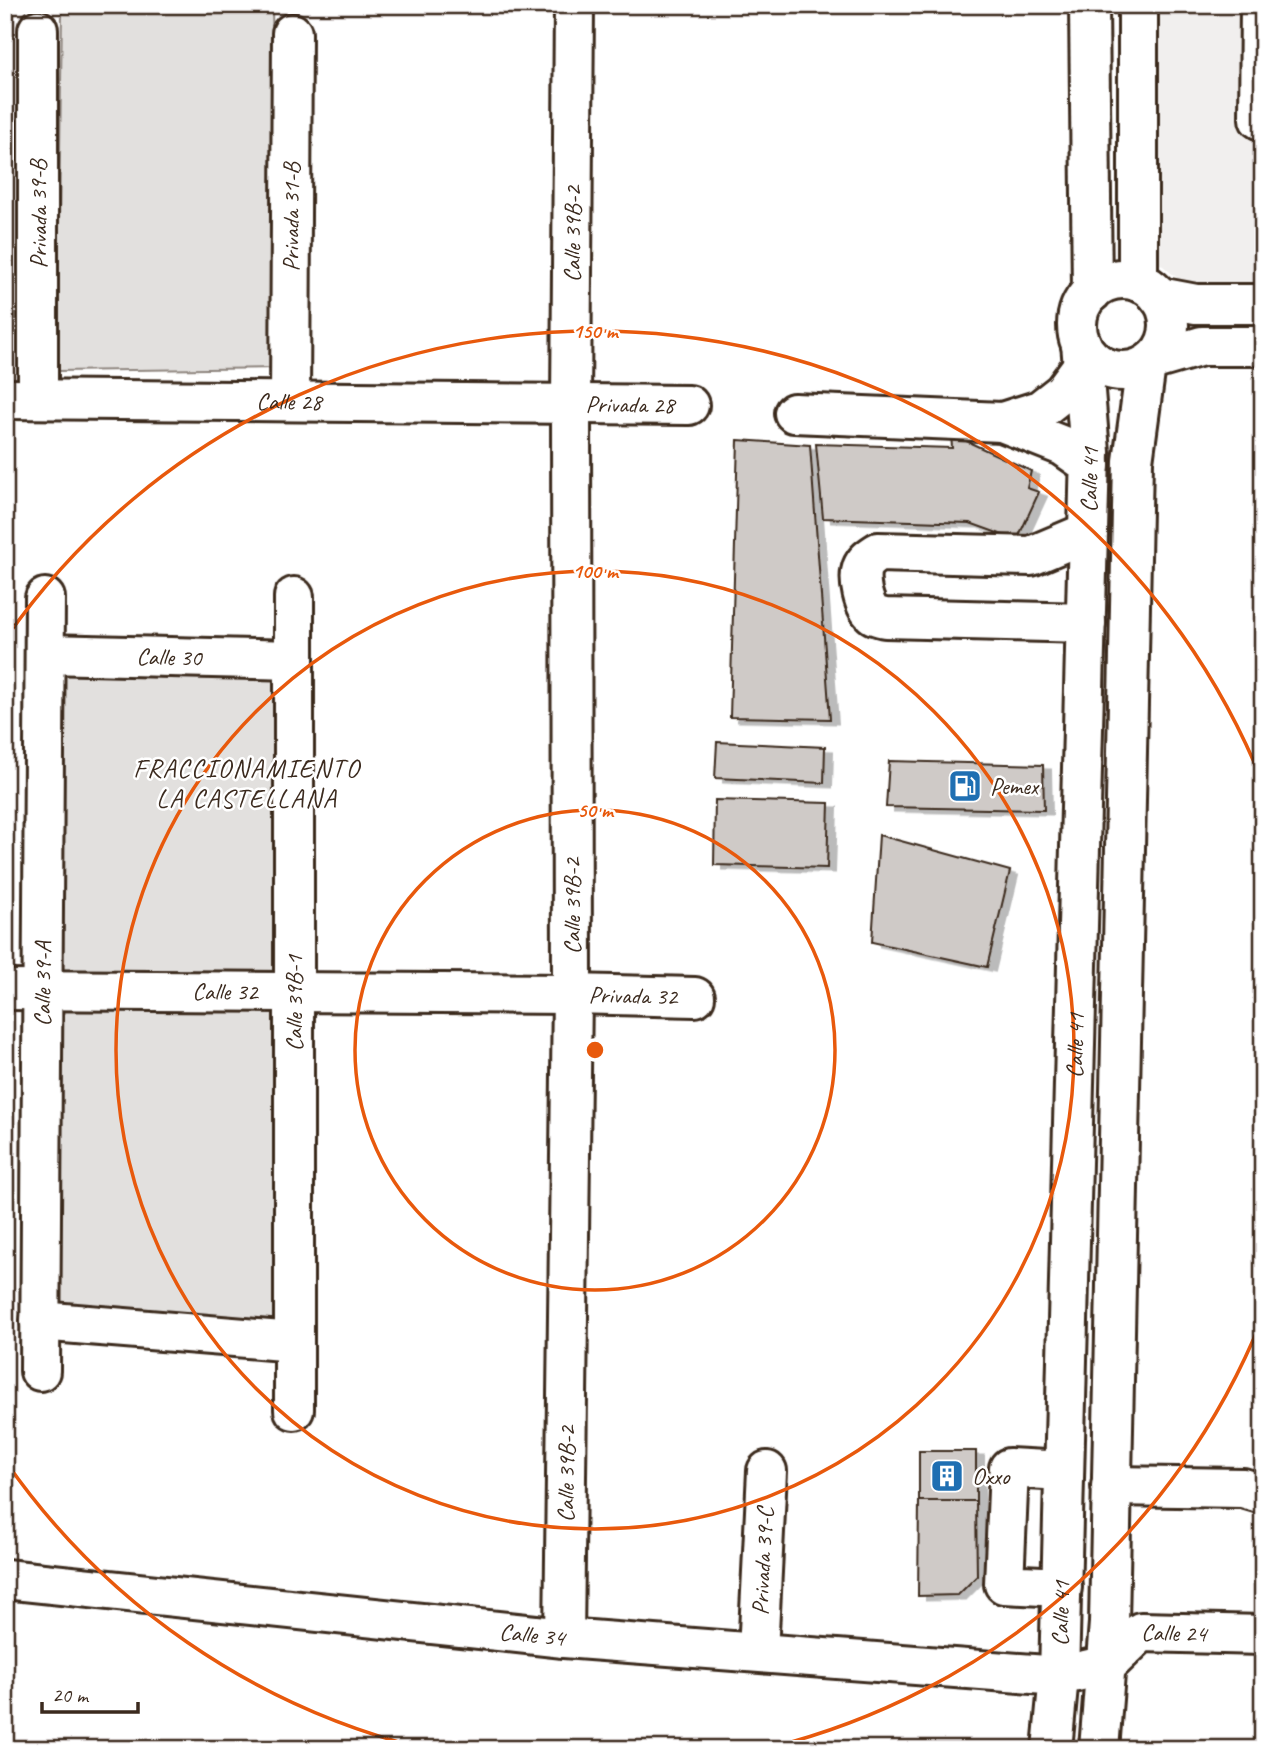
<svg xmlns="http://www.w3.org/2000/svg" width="1268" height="1754" viewBox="0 0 1268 1754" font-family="Caveat,sans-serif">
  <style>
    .built { fill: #f1efee }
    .green { fill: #e2e0de; stroke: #8e857e; stroke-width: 2 }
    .building { fill: #cfcac7; stroke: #3b2a1e; stroke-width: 2; filter: url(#shadow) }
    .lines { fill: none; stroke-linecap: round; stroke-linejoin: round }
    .minor-casing { stroke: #3b2a1e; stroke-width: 44 }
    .major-casing { stroke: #3b2a1e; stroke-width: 44 }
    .minor { stroke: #fff; stroke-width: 38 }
    .major { stroke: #fff; stroke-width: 38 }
    .ring { fill: none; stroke: #e8590c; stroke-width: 3.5 }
    .labels { text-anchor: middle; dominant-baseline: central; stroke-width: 5; stroke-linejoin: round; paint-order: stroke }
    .street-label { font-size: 24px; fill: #3b2a1e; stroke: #fff }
    .poi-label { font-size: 24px; fill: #3b2a1e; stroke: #fff; text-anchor: start }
    .neighbourhood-label { font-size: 26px; letter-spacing: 2px; fill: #3b2a1e; stroke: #fff }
    .centre { fill: #e8590c; stroke: #fff; stroke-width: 3.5 }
    .ring-label { font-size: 21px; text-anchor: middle; font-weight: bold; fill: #e8590c; stroke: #fff; stroke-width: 5; stroke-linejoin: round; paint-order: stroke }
  </style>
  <defs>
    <filter id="shadow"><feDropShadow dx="8" dy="4.5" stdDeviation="0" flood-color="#0004"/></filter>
  </defs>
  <rect width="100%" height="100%" fill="#fff"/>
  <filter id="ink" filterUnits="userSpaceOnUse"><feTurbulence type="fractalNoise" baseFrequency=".0143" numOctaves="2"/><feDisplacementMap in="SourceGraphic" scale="14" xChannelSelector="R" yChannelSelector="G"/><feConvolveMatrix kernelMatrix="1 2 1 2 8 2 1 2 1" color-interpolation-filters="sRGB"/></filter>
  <g filter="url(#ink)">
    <polygon class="built" points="1156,5 1263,5 1263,288 1189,288 1156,260"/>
    <g class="green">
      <polygon points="272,7 280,368 57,371 62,12"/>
      <polygon points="55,666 290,673 287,976 53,973"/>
      <polygon points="53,1008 281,1011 280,1324 54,1309"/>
    </g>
    <g class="building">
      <polygon points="951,434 1031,471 1027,488 1039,492 1017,540 970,523 823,518 816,444 952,448"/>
      <polygon points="738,440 810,445 830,719 730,717"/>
      <polygon points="717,742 825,747 824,783 715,778"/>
      <polygon points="889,761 1043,765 1044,810 886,807"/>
      <polygon points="715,800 829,803 827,868 714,865"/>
      <polygon points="879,835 1010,871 987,967 872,942"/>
      <rect x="919" y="1451" width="57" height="50"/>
      <polygon points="919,1501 976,1501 977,1576 958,1595 918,1596"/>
    </g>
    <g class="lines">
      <defs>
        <g id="minor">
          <polyline points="1260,5 1259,119 1263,121"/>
          <polyline points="1159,297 1196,304 1263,304"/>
          <polyline points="1154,360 1202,346 1263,346"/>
          <polyline points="38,398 38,30"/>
          <path id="s1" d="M5,399L689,405"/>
          <path id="s2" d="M290,401L292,33"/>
          <polyline points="794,413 1002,422 1063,446 1090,465"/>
          <polyline points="1002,422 1040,410 1063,392 1083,365"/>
          <polyline points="294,597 294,1410"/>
          <path d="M1086,623L885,618C883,618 875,615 874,615C863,607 858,579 862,568C865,560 872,556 878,552L1031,556L1088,532"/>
          <path id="s3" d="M45,654L294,660"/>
          <path id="s4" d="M5,990L572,994L695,997"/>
          <polyline points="40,1321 294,1342"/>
          <path id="s5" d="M40,1371L45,598"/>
          <polyline points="1111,1486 1243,1488 1263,1494"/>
          <path id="s6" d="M5,1579L564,1638L1059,1676L1107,1665L1141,1632L1263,1635"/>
          <polyline points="1062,1587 1004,1584 1009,1468 1064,1471"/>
          <path id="s7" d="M564,1638L572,994L571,405L574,5"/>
          <path id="s8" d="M758,1652L767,1471"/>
        </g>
        <g id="major">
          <polyline points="1089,5 1092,292"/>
          <polyline points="1138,5 1138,282"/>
          <circle cx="1123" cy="325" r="46"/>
          <path id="s9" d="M1052,1749L1059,1676L1090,452L1081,343"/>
          <polyline points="1099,1749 1109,1623 1133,461 1146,365"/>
        </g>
      </defs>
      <use href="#minor" class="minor-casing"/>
      <use href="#major" class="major-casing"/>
      <use href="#minor" class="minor"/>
      <use href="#major" class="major"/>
    </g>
  </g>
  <g class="ring">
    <circle cx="595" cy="1050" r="240"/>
    <circle cx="595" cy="1050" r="479"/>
    <path d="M1262 1319A719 719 0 0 1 769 1748M421 1748A719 719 0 0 1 6 1462M6 638A719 719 0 0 1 1262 781"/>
  </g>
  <defs>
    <symbol id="fuel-square" viewBox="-11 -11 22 22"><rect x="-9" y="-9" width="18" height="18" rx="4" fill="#1f6fb2" stroke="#fff"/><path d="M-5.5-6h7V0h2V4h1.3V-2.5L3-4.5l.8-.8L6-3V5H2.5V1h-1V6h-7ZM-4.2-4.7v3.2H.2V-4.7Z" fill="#fff"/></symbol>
    <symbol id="building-square" viewBox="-11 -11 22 22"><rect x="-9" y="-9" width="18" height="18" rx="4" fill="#1f6fb2" stroke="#fff"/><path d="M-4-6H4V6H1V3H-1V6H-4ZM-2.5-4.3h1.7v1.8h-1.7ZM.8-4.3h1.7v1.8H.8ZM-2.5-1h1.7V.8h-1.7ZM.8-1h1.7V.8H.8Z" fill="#fff"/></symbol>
  </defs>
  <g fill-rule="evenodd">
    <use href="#fuel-square" x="946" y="767" width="38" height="38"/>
    <use href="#building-square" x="928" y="1457" width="38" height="38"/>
  </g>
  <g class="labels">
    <g class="street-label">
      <text transform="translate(38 214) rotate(-90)">Privada 39-B</text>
      <text stroke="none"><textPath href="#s2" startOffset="184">Privada 31-B</textPath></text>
      <text stroke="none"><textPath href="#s7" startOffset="1404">Calle 39B-2</textPath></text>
      <text stroke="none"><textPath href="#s1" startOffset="284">Calle 28</textPath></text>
      <text stroke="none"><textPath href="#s1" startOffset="625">Privada 28</textPath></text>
      <text stroke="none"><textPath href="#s9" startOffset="1270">Calle 41</textPath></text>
      <text stroke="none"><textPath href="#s3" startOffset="124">Calle 30</textPath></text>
      <text transform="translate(572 906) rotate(-90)">Calle 39B-2</text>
      <text stroke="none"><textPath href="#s5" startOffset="387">Calle 39-A</textPath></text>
      <text stroke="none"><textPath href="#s4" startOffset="220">Calle 32</textPath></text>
      <text stroke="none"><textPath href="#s4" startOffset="628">Privada 32</textPath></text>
      <text transform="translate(294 1003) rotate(-90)">Calle 39B-1</text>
      <text stroke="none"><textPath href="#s9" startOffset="704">Calle 41</textPath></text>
      <text stroke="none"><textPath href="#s7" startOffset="164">Calle 39B-2</textPath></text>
      <text stroke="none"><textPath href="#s8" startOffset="91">Privada 39-C</textPath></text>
      <text stroke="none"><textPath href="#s9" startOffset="136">Calle 41</textPath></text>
      <text stroke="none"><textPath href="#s6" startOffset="530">Calle 34</textPath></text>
      <text stroke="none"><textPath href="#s6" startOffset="1188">Calle 24</textPath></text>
    </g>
    <g class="poi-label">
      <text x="990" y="786">Pemex</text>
      <text x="972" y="1476">Oxxo</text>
    </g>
    <g class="neighbourhood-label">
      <text x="247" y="768">FRACCIONAMIENTO<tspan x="247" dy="30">LA CASTELLANA</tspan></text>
    </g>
  </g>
  <circle cx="595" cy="1050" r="10" class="centre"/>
  <g class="ring-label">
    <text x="595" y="338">150 m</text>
    <text x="595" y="578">100 m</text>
    <text x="595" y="817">50 m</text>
  </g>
  <rect width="1268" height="1754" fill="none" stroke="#fff" stroke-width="28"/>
  <rect x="14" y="14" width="1240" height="1726" fill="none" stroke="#3b2a1e" stroke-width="2.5" filter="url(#ink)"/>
  <path d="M42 1702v10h96v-10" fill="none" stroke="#3b2a1e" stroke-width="3.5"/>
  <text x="52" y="1702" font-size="21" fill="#3b2a1e" stroke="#ffffff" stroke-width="5" paint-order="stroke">20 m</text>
</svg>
